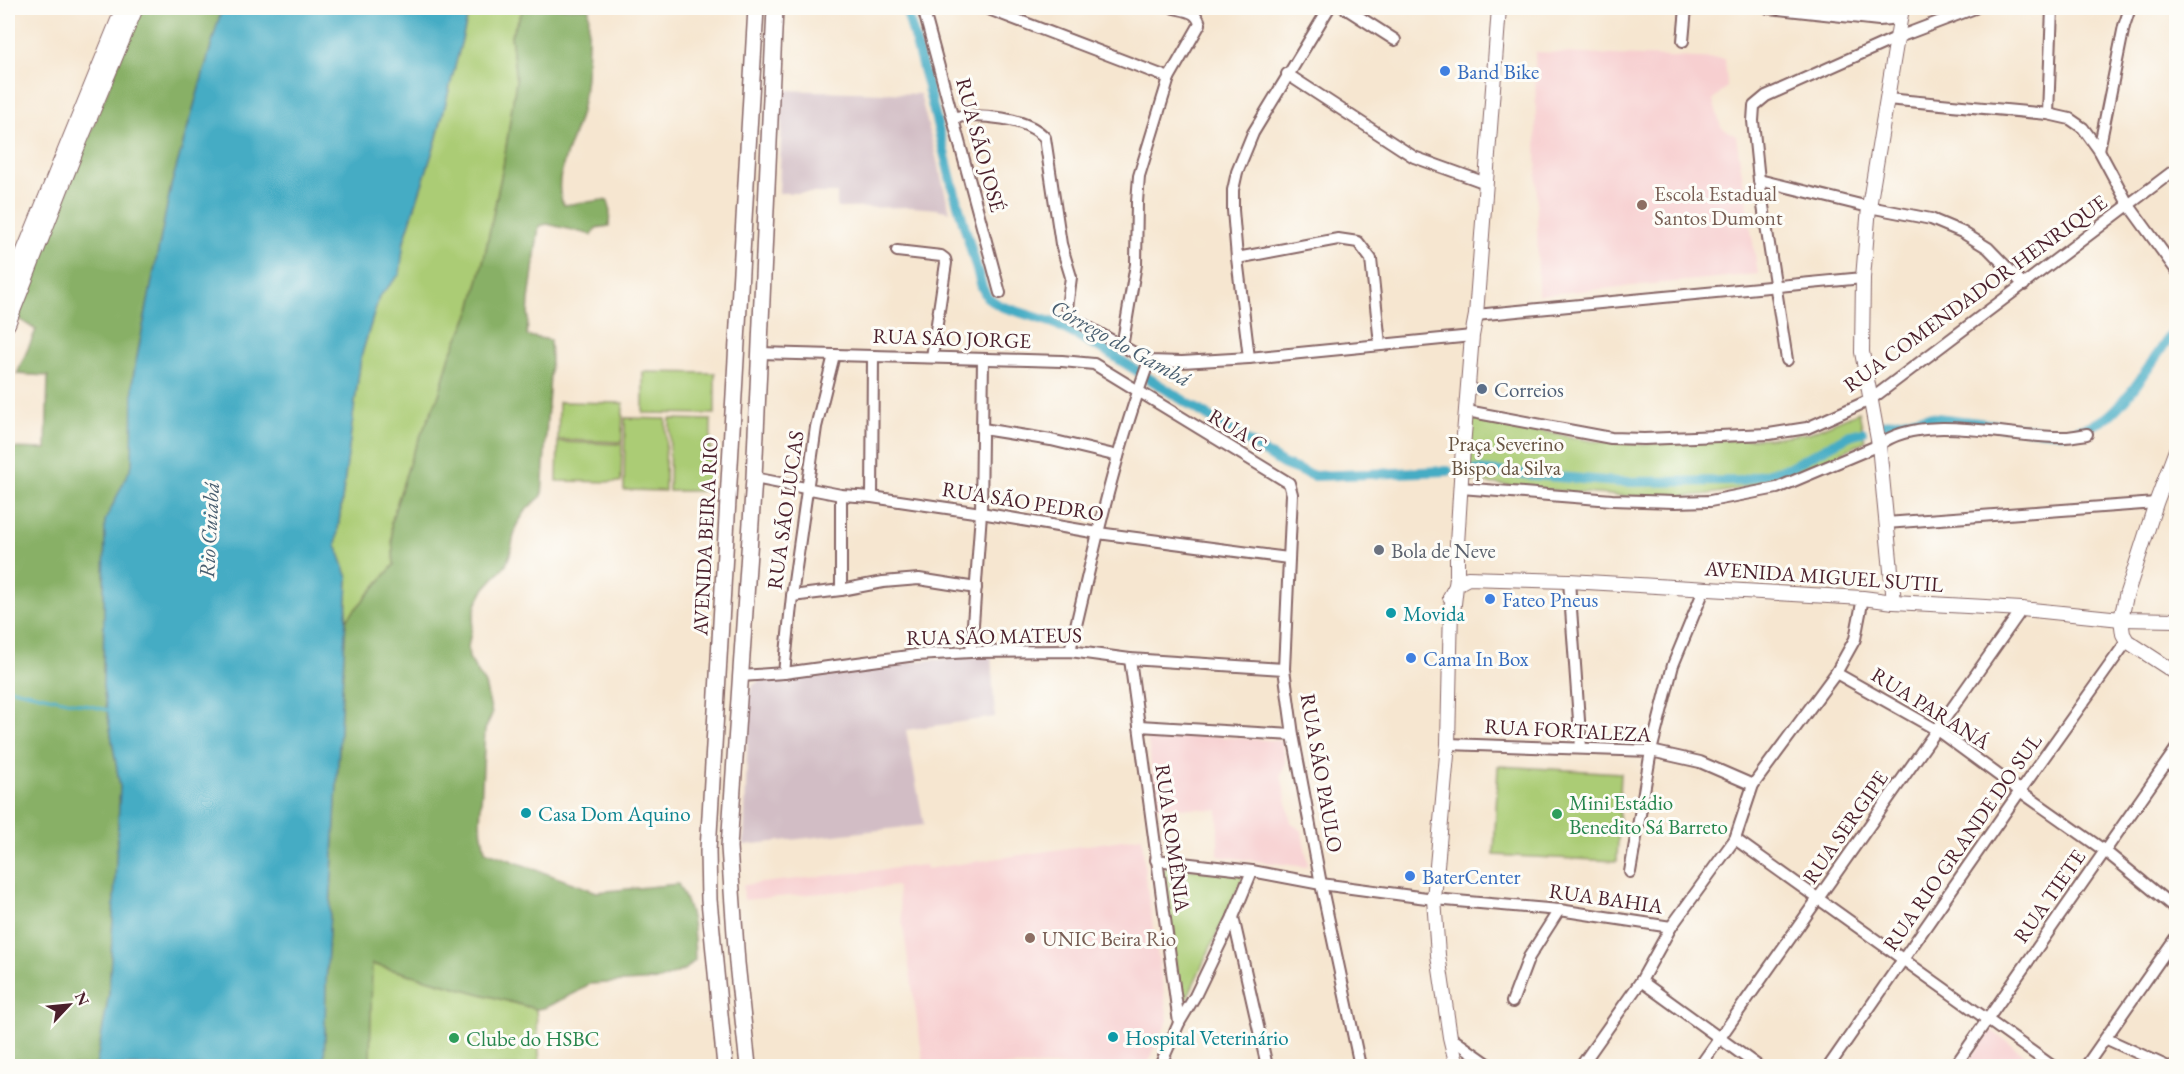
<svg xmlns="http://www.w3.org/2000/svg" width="2184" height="1074" viewBox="0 0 2184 1074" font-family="'EB Garamond',serif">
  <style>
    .built { fill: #f7cfd0 }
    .industrial { fill: #d2bdc5 }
    .green { fill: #abcc74; stroke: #7a7650; stroke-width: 1.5 }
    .forest { fill: #88b066; stroke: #696848; stroke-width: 1.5 }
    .water { fill: #45acc4; stroke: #486678; stroke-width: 1.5 }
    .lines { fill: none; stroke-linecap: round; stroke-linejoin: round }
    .stream { stroke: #45acc4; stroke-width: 3 }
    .canal { stroke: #45acc4; stroke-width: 10 }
    .street-casing { stroke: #866565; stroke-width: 14 }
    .secondary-casing { stroke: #866565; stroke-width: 16 }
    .primary-casing { stroke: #866565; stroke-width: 18 }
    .street { stroke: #fff; stroke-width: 10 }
    .secondary { stroke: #fff; stroke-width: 14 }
    .primary { stroke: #fff; stroke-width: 15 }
    .shop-dot { fill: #3f7fe0; stroke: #fdfcf7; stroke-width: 2 }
    .education-dot { fill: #8d6e63; stroke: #fdfcf7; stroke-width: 2 }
    .service-dot { fill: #5c6f8a; stroke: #fdfcf7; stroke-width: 2 }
    .worship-dot { fill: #6b7280; stroke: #fdfcf7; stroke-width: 2 }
    .culture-dot { fill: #0f9aa8; stroke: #fdfcf7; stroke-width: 2 }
    .leisure-dot { fill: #2e9e5b; stroke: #fdfcf7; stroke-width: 2 }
    .labels { text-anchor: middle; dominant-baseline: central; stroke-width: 6; stroke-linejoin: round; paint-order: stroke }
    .shop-label { font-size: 21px; fill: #366cbe; stroke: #fdfcf7; text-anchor: start }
    .street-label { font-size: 21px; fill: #4a1f2b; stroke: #fdfcf7 }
    .education-label { font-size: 21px; fill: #785e54; stroke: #fdfcf7; text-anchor: start }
    .service-label { font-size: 21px; fill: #4e5e75; stroke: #fdfcf7; text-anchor: start }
    .park-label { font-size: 21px; fill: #675341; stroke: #fdfcf7 }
    .worship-label { font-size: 21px; fill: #5b616d; stroke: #fdfcf7; text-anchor: start }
    .culture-label { font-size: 21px; fill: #0d838f; stroke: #fdfcf7; text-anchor: start }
    .leisure-label { font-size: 21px; fill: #27864d; stroke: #fdfcf7; text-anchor: start }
    .water-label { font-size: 22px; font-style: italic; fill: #485e70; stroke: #fdfcf7 }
  </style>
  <rect width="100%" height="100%" fill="#fdfcf7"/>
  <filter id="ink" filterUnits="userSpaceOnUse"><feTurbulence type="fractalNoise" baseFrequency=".0167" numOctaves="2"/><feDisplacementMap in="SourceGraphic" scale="12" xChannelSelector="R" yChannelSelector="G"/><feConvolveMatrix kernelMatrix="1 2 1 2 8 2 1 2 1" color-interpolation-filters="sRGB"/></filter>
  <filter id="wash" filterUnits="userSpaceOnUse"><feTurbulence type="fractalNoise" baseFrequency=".008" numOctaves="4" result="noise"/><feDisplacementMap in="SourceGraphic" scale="24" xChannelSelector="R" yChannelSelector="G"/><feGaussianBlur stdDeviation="1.35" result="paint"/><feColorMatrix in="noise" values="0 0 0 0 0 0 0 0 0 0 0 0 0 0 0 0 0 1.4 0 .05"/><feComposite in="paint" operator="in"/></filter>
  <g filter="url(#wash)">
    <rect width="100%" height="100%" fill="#f6e6d0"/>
    <g class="built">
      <polygon points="1535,52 1725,59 1727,87 1713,100 1721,127 1736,136 1758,274 1538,295"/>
      <polygon points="1150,732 1282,741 1286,763 1281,775 1291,822 1302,832 1308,864 1306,867 1218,856 1218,810 1156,806 1147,733"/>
      <polygon points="1142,837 1145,876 1168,1020 1147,1066 924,1066 897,886 744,900 743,885 925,865 926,869"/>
      <polygon points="1991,1030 2041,1066 1965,1066"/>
    </g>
    <g class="industrial">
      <polygon points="783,90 920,94 950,212 936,209 913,207 837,208 837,193 779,193"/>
      <polygon points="991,655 995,717 906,730 924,825 744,845 749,695 753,685 763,679 895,663"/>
    </g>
    <g class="green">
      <polygon points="470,8 524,8 511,35 516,81 503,167 485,254 471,310 450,356 439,395 412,455 391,522 394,565 346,620 348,578 336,545 361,357 379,297 399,274 404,241 436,141"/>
      <polygon points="643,372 715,373 715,414 643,413"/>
      <polygon points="559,402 623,403 622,442 558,440"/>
      <path d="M1859,412L1865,441C1806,472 1741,495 1674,497C1604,498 1533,487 1464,481L1472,418L1592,441L1640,444L1770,438L1809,433Z"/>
      <polygon points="625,418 666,419 665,491 624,490"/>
      <polygon points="670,419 711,420 710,491 669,491"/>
      <polygon points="558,442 622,444 621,482 557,481"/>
      <polygon points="1498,766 1621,773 1617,861 1494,855"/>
      <polygon points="1168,866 1240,874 1243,877 1182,1009 1162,870"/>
      <polygon points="371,964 536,1009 540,1066 370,1066"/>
    </g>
    <g class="forest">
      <polygon points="141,8 222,8 171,186 133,377 133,465 105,521 103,687 120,787 109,994 96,1066 8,1066 8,448 46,449 48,376 17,374 36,330 16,317"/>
      <path d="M524,8H589C588,42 588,77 581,111C576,137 549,180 564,205L603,200L608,201L610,208L609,226L596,228L592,235L547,224L539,226L529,300L527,336L550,340L551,360L542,496L527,509L516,526L510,554L506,565L485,588L476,605L468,647L469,658L485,684L492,714L485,730L480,823L485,851L597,892L678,884C693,911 694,930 695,960L686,969L660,980L589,984L577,992L544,1008L536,1009L372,964L370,1066H324L326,985L346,620L394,565L391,522L412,455L439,395L450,356L471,310L485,254L503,167L516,81L511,35Z"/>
    </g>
    <polygon class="water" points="222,8 470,8 436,141 404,241 400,274 379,297 361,357 336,545 348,578 326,985 324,1066 96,1066 109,994 120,787 103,687 105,521 132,465 133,377 171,186"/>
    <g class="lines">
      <polyline class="stream" points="8,688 108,710"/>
      <g class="canal">
        <polyline points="906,8 927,83 951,180 982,287 987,297 1000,306 1054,323 1106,351 1283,464 1314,476 1448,471"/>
        <path d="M1885,424L1928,417L2063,433C2078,431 2090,427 2103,420C2126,406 2160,350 2176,327"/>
        <polyline points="1474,470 1618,482 1740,481 1790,467 1850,435 1862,432"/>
      </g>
    </g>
  </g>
  <g filter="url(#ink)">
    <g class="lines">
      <defs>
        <g id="street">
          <polyline points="923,8 1000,293"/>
          <polyline points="986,8 1169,78"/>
          <polyline points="1345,8 1395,40"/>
          <polyline points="1768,8 1879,20 1900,18"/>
          <polyline points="2052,8 2048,114 2070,119 2083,128 2099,150 2128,204 2176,270"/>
          <polyline points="1683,41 1686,8"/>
          <polyline points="1287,74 1414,157 1486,183"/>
          <polyline points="1887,99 2048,114"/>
          <path d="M954,117C979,114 1028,117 1045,138L1061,244L1071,277L1067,308L1070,317L1149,361L1182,362L1249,358L1472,336"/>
          <polyline points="2099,150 2124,26 2130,8"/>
          <polyline points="1759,180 1869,207 1931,219 1962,232 1988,248 2024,285"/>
          <polyline points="897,251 941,256 945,259 946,263 932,357"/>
          <polyline points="1237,258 1338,239 1358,242 1371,259 1380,344"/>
          <polyline points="1476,315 1863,278"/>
          <path d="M1122,347L1136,264L1137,202L1139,176L1169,78L1200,24C1197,11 1186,11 1174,8"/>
          <polyline points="759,353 1062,361 1094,364 1289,483 1292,494 1284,669 1293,735 1321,884 1360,1066"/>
          <polyline points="1249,358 1237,258 1233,210 1233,190 1237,172 1253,133 1329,8"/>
          <polyline points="1787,360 1759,180 1753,121 1754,106 1766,96 1896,38 1975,8"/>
          <polyline points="1467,411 1611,438 1644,439 1769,434 1807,428 1870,400 2176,169"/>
          <polyline points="983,429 1051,440 1118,456"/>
          <polyline points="754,478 841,495 872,497 981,513 1098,533 1288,558"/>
          <path d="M1461,488L1612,500L1674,502L1710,501L1777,488L1879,445C1922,411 2013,439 2065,437C2072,437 2080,435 2087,434"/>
          <polyline points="872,497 873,356"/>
          <polyline points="1886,523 2156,503"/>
          <polyline points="1569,581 1581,748"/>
          <polyline points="841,590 841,495"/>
          <polyline points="792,596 841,590 883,582 919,579 976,588"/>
          <path d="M1070,651C1093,554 1114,455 1149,361"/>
          <polyline points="971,652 981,513 983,359"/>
          <polyline points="1130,659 1179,1023"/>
          <polyline points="784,673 792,596 816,427 834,355"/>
          <polyline points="1836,673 1937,730 2020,791 2105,851 2176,909"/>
          <polyline points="741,676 784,673 916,655 971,652 1070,651 1130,659 1284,669"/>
          <polyline points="1139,726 1293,735"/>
          <polyline points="1448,744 1651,751 1700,762 1753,785"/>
          <polyline points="1735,839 2052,1066"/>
          <polyline points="1156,860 1252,871 1321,884 1434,899 1559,910 1671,927"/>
          <polyline points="1630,872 1651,751 1673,665 1704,590"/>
          <polyline points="1233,917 1267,1066"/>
          <polyline points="1641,981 1758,1066"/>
          <polyline points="1512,1002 1529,957 1559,910"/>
          <polyline points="1450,1037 1491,1066"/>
          <polyline points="2107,1039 2166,1066"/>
          <polyline points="1160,1066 1179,1023 1195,996 1233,917 1252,871"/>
          <polyline points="1581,1066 1641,981 1671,927 1735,839 1753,785 1836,673 1855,639 1863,598"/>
          <polyline points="1700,1066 2022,609"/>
          <polyline points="1829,1066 2020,791 2127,641"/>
          <polyline points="1955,1066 2176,749"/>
          <polyline points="2086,1066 2176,937"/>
        </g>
        <g id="secondary">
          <polyline points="8,290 123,8"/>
          <polyline points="8,324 76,151 136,8"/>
          <polyline points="2176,450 2156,503 2126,596 2121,619 2123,634 2127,641 2176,673"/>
          <polyline points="1450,597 1457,584 1468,578 1569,581 1863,598 1894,602 2022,609 2121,619 2176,620"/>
          <polyline points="1894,602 1879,445 1862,352 1863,278 1869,207 1902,8"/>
          <polyline points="1451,606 1448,744 1434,899 1438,955 1450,1037 1457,1066"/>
          <polyline points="1453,613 1457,577 1457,544 1463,447 1472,336 1476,315 1499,8"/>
        </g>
        <g id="primary">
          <polyline points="725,1066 709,900 708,851 756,8"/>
          <polyline points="748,1066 737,963 729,847 754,478 775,8"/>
        </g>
      </defs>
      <use href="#street" class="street-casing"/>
      <use href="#secondary" class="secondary-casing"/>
      <use href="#primary" class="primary-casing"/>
      <use href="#street" class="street"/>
      <use href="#secondary" class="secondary"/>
      <use href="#primary" class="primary"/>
    </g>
  </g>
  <g class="shop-dot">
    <circle cx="1445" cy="71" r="6"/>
    <circle cx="1490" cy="599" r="6"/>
    <circle cx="1411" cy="658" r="6"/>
    <circle cx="1410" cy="876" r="6"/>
  </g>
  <g class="education-dot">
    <circle cx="1642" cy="205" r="6"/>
    <circle cx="1030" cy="938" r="6"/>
  </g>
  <circle class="service-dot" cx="1482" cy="389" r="6"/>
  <circle class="worship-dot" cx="1379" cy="550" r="6"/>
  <g class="culture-dot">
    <circle cx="1391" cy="613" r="6"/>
    <circle cx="526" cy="813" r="6"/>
    <circle cx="1113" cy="1037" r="6"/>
  </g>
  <g class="leisure-dot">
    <circle cx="1557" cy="814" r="6"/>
    <circle cx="454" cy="1038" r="6"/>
  </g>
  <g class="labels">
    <g class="shop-label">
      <text x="1457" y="71">Band Bike</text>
      <text x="1502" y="599">Fateo Pneus</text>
      <text x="1423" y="658">Cama In Box</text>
      <text x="1422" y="876">BaterCenter</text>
    </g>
    <g class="street-label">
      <text transform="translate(981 145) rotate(75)">RUA SÃO JOSÉ</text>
      <text transform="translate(1975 293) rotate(-36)">RUA COMENDADOR HENRIQUE</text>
      <text transform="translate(952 338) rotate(2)">RUA SÃO JORGE</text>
      <text transform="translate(1238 430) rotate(31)">RUA C</text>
      <text transform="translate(1023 501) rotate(9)">RUA SÃO PEDRO</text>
      <text transform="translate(785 510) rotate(-82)">RUA SÃO LUCAS</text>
      <text transform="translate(705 536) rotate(-87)">AVENIDA BEIRA RIO</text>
      <text transform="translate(1824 576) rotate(4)">AVENIDA MIGUEL SUTIL</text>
      <text transform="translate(994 636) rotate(-1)">RUA SÃO MATEUS</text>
      <text transform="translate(1931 708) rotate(32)">RUA PARANÁ</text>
      <text transform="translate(1568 730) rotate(3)">RUA FORTALEZA</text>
      <text transform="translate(1322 773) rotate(80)">RUA SÃO PAULO</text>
      <text transform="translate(1845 827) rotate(-55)">RUA SERGIPE</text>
      <text transform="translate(1173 838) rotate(82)">RUA ROMÊNIA</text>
      <text transform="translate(1962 842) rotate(-55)">RUA RIO GRANDE DO SUL</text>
      <text transform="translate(2049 896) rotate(-55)">RUA TIETE</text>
      <text transform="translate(1606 898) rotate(8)">RUA BAHIA</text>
    </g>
    <g class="education-label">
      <text x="1654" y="193">Escola Estadual<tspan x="1654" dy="24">Santos Dumont</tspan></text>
      <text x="1042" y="938">UNIC Beira Rio</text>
    </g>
    <g class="service-label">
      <text x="1494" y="389">Correios</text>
    </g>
    <g class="park-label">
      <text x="1506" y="443">Praça Severino<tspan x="1506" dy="24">Bispo da Silva</tspan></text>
    </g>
    <g class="worship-label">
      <text x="1391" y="550">Bola de Neve</text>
    </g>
    <g class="culture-label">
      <text x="1403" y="613">Movida</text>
      <text x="538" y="813">Casa Dom Aquino</text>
      <text x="1125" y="1037">Hospital Veterinário</text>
    </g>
    <g class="leisure-label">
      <text x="1569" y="802">Mini Estádio<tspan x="1569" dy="24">Benedito Sá Barreto</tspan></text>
      <text x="466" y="1038">Clube do HSBC</text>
    </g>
    <g class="water-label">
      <text transform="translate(1121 343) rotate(29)">Córrego do Gambá</text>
      <text transform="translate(209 530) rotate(-87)">Rio Cuiabá</text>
    </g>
  </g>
  <rect width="2184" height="1074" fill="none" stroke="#fdfcf7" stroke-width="30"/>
  <g transform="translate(69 1005) rotate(64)" stroke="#fdfcf7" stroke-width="4.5" paint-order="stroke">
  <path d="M0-4.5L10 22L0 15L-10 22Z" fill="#4a1f2b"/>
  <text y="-9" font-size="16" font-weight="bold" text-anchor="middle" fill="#4a1f2b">N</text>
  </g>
</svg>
